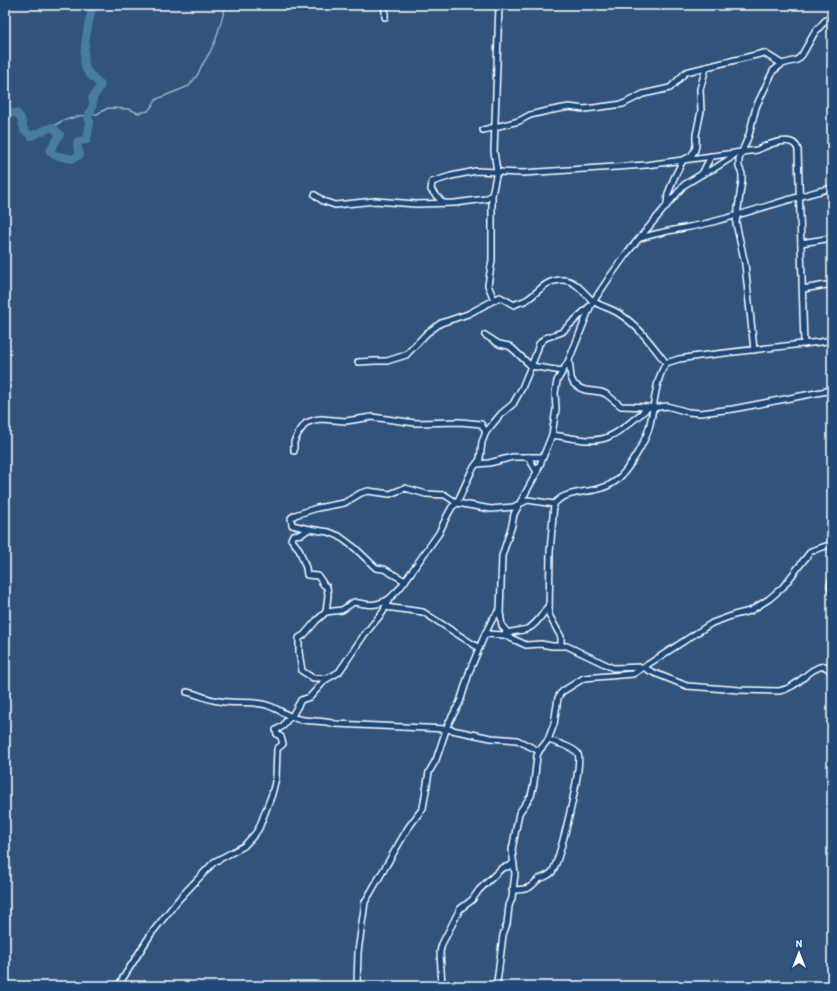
<svg xmlns="http://www.w3.org/2000/svg" width="837" height="991" viewBox="0 0 837 991" font-family="'Patrick Hand',sans-serif">
  <style>
    .lines { fill: none; stroke-linecap: round; stroke-linejoin: round }
    .stream { stroke: #90b2c5; stroke-width: 1.5 }
    .river { stroke: #467e9f; stroke-width: 8 }
    .minor-casing { stroke: #fff; stroke-width: 8 }
    .minor { stroke: #1f4a7a; stroke-width: 5 }
  </style>
  <rect width="100%" height="100%" fill="#32547c"/>
  <filter id="ink" filterUnits="userSpaceOnUse"><feTurbulence type="fractalNoise" baseFrequency=".025" numOctaves="2"/><feDisplacementMap in="SourceGraphic" scale="8" xChannelSelector="R" yChannelSelector="G"/><feConvolveMatrix kernelMatrix="1 2 1 2 8 2 1 2 1" color-interpolation-filters="sRGB"/></filter>
  <g filter="url(#ink)">
    <g class="lines">
      <polyline class="stream" points="52,127 62,121 79,116 97,114 108,108 129,109 138,113 148,111 157,99 189,86 198,74 201,67 210,52 216,39 226,5"/>
      <path class="river" d="M5,113H17L21,118L24,130L31,136L52,127L60,134L50,151L54,155L72,159L80,155L77,145L78,141L87,140L90,122L88,117C90,109 95,107 92,99L101,85C97,80 90,76 87,71C80,59 89,19 93,5"/>
      <defs>
        <g id="minor">
          <polyline points="385,17 385,5"/>
          <polyline points="483,130 519,121 530,115 547,111 569,107 584,109 593,108 623,104 643,94 670,88 686,72 764,53 782,64"/>
          <polyline points="702,174 711,156"/>
          <polyline points="315,195 323,201 335,205 375,201 416,204 455,203 486,199 492,195 497,171 494,152 499,5"/>
          <polyline points="492,195 492,260 488,285 494,300"/>
          <path d="M443,203L431,190L432,182L451,176L476,171L523,173L646,165L757,150C767,145 794,133 798,150L804,344"/>
          <polyline points="667,204 668,194 674,178 683,160 691,156 695,150 696,145 696,135 701,111 700,89 706,68"/>
          <path d="M641,238C665,230 691,228 716,221C755,211 793,197 832,188"/>
          <polyline points="801,243 832,238"/>
          <polyline points="803,289 832,284"/>
          <polyline points="485,335 499,344 509,346 513,349 531,366 562,371"/>
          <polyline points="754,350 745,264 736,223 742,180 742,174 739,167 739,159 749,135 756,107 773,71 782,64 797,60 802,55 815,32 825,21 832,16"/>
          <polyline points="569,360 571,378 574,384 580,388 585,390 601,392 606,394 621,406 649,407"/>
          <path d="M358,362L375,361H387L406,355L427,333L441,323L468,314L500,297L514,305C519,302 524,302 528,299C541,290 544,281 561,280C576,279 583,293 593,301C600,306 610,308 618,313C638,325 652,345 666,363"/>
          <path d="M552,435C569,437 591,444 608,437C621,432 638,416 649,407L652,408L667,406L688,412L700,413L733,409L832,390"/>
          <polyline points="294,451 294,442 299,432 306,423 314,420 321,419 346,421 372,417 415,423 460,422 481,424 486,432"/>
          <polyline points="528,457 537,472"/>
          <polyline points="477,464 489,463 513,457 542,457"/>
          <polyline points="309,529 302,534 293,535 291,539 299,549 306,568 307,575 318,576 324,585 327,587 328,595 326,612"/>
          <polyline points="832,580 830,586 832,591"/>
          <polyline points="405,581 384,569 376,568 355,548 339,536 329,532 309,529 292,525 291,518 295,515 317,508 344,503 361,493 368,491 390,494 405,488 426,494 445,495 457,503 491,509 513,507 528,500 554,504"/>
          <polyline points="385,607 423,612 479,648"/>
          <polyline points="508,633 502,626 500,612 502,556 512,525 514,514 537,472 552,435 556,409 555,393 557,381 569,360 591,305 611,275 627,253 684,185 702,174 715,168 729,159 736,153"/>
          <polyline points="485,634 492,620 500,609"/>
          <path d="M505,634C513,631 520,631 527,629C537,625 543,613 549,605"/>
          <path d="M561,646V637L549,615L550,552L554,504C556,502 558,500 561,498C577,489 602,494 618,479C629,469 645,442 649,428C655,406 654,383 666,363L679,359L699,356L820,342L832,340"/>
          <path d="M327,678H313L302,671L299,652V638L304,635L316,621L326,612L342,610L354,602C369,605 375,607 389,599"/>
          <path d="M187,692C198,694 208,700 219,701C233,704 248,701 262,704C276,706 285,716 298,719C310,722 323,720 335,724L447,729L491,738L517,740L539,751"/>
          <path d="M512,890C518,890 525,890 530,887C533,885 536,881 539,879C544,877 549,876 552,872C560,861 583,764 578,754C575,748 555,742 548,740"/>
          <polyline points="118,986 151,934 179,899 214,862 244,846 255,834 259,828 272,794 276,778 277,749 283,744 281,737 277,734 276,730 283,726 287,720 292,716 301,700 310,697 325,680 339,672 364,635 383,612 389,599 400,588 439,533 447,516 452,507 457,503 472,470 480,459 482,442 486,432 501,414 513,404 522,388 536,354 539,344 545,338 562,332 591,305"/>
          <path d="M357,986L358,952L365,902L408,828L423,808L429,772L436,760L448,724L460,702L470,670L485,634L504,635L526,645L541,644L552,646H567L613,668L643,667L652,672L687,686L740,690L779,691C799,688 808,667 825,666L832,673"/>
          <polyline points="442,986 440,952 442,944 460,909 472,900 479,890 502,868 510,866 513,863"/>
          <polyline points="496,986 498,975 503,935 507,924 509,906 512,898 515,874 512,850 519,813 531,796 534,783 537,756 539,751 548,740 554,724 558,698 560,694 563,691 584,678 633,674 712,623 734,615 750,611 769,599 783,587 811,551 832,544"/>
        </g>
      </defs>
      <use href="#minor" class="minor-casing"/>
      <use href="#minor" class="minor"/>
    </g>
  </g>
  <rect width="837" height="991" fill="none" stroke="#1f4a7a" stroke-width="20"/>
  <rect x="10" y="10" width="817" height="971" fill="none" stroke="#fff" stroke-width="1.5" filter="url(#ink)"/>
  <g transform="translate(799 953)" stroke="#1f4a7a" stroke-width="3" paint-order="stroke">
  <path d="M0-3L7 15L0 10L-7 15Z" fill="#ffffff"/>
  <text y="-6" font-size="11" font-weight="bold" text-anchor="middle" fill="#ffffff">N</text>
  </g>
</svg>
